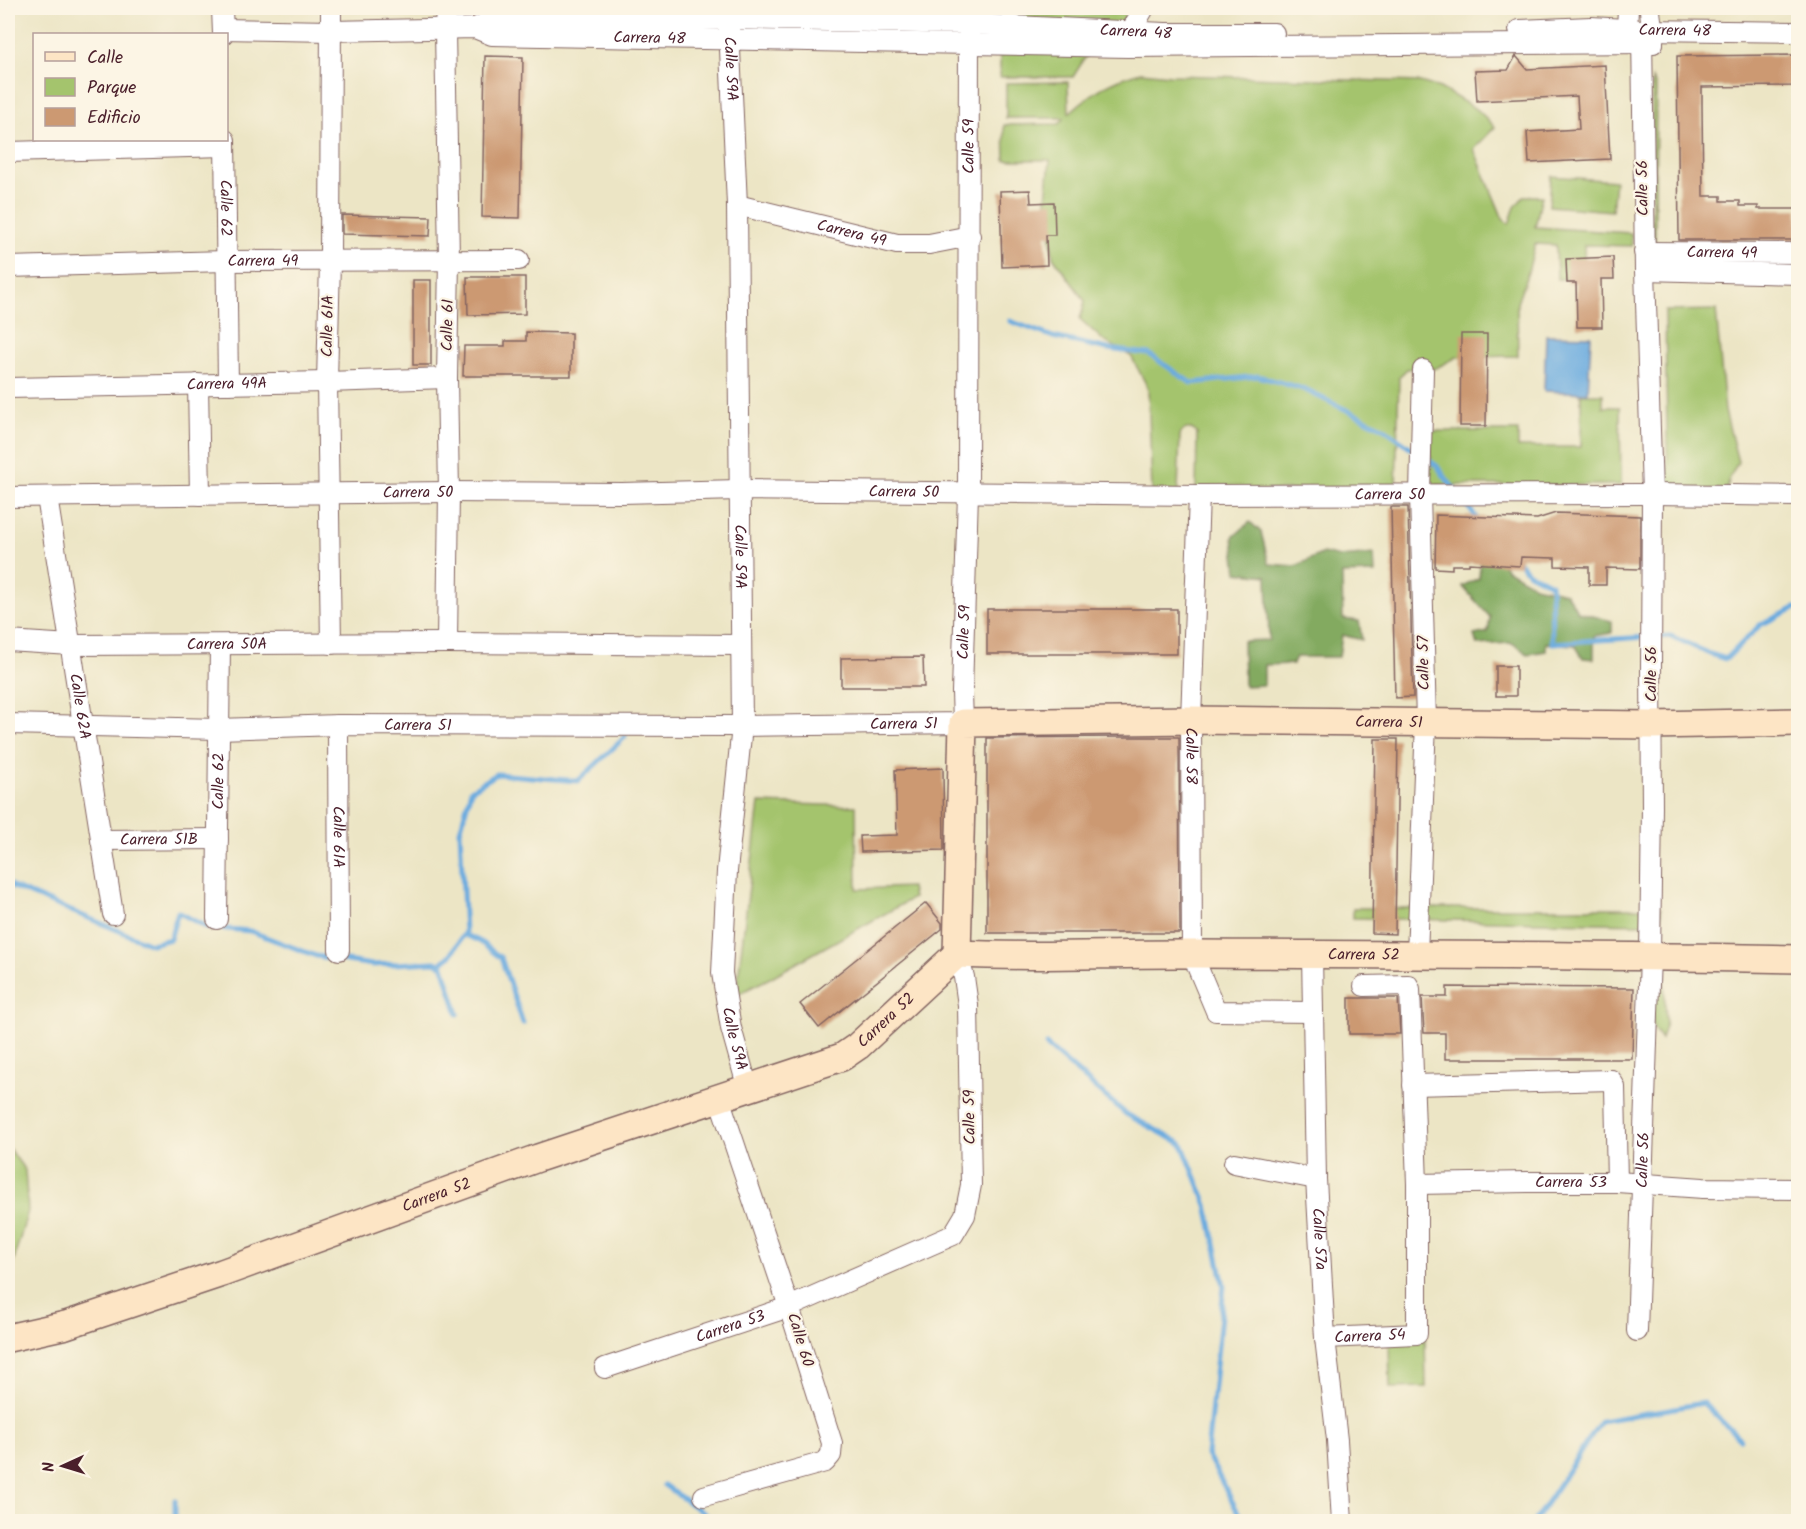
<svg xmlns="http://www.w3.org/2000/svg" width="1806" height="1529" viewBox="0 0 1806 1529" font-family="Kalam,sans-serif">
  <style>
    .green { fill: #a4c46d; stroke: #77724c; stroke-width: 1.5 }
    .forest { fill: #83aa60; stroke: #666446; stroke-width: 1.5 }
    .water { fill: #6babdf; stroke: #5a6585; stroke-width: 1.5 }
    .lines { fill: none; stroke-linecap: round; stroke-linejoin: round }
    .stream { stroke: #6babdf; stroke-width: 5 }
    .building { fill: #cc9972 }
    .street-casing { stroke: #836461; stroke-width: 22 }
    .secondary-casing { stroke: #836461; stroke-width: 30 }
    .street { stroke: #fff; stroke-width: 20 }
    .secondary { stroke: #fde5c5; stroke-width: 27 }
    .labels { text-anchor: middle; dominant-baseline: central; stroke-width: 4.5; stroke-linejoin: round; paint-order: stroke }
    .street-label { font-size: 16px; fill: #4a1f2b; stroke: #fcf5e5 }
  </style>
  <rect width="100%" height="100%" fill="#fcf5e5"/>
  <filter id="ink" filterUnits="userSpaceOnUse"><feTurbulence type="fractalNoise" baseFrequency=".0167" numOctaves="2"/><feDisplacementMap in="SourceGraphic" scale="12" xChannelSelector="R" yChannelSelector="G"/><feConvolveMatrix kernelMatrix="1 2 1 2 8 2 1 2 1" color-interpolation-filters="sRGB"/></filter>
  <filter id="wash" filterUnits="userSpaceOnUse"><feTurbulence type="fractalNoise" baseFrequency=".008" numOctaves="4" result="noise"/><feDisplacementMap in="SourceGraphic" scale="24" xChannelSelector="R" yChannelSelector="G"/><feGaussianBlur stdDeviation="1.35" result="paint"/><feColorMatrix in="noise" values="0 0 0 0 0 0 0 0 0 0 0 0 0 0 0 0 0 1.4 0 .05"/><feComposite in="paint" operator="in"/></filter>
  <g filter="url(#wash)">
    <rect width="100%" height="100%" fill="#ece5c5"/>
    <g class="green">
      <polygon points="1000,10 1143,14 1091,48 1073,77 1000,77"/>
      <path d="M1141,72L1170,75L1420,82L1440,88L1478,110L1495,127L1474,149L1503,219L1509,224L1515,207L1524,196H1542L1535,227L1631,233L1632,246L1584,245L1585,279H1557L1556,245L1535,244L1528,272L1517,303L1518,356L1457,357L1436,368L1424,371L1419,367L1407,369L1399,377L1396,488L1196,492L1197,434C1192,427 1184,427 1180,435L1178,492H1152L1148,388L1131,356L1104,341L1080,319L1085,301L1053,257L1046,200L1050,160H1005L1004,125L1059,124L1064,118H1006V83L1068,82L1069,113C1093,92 1110,80 1141,72Z"/>
      <polygon points="1652,79 1656,86 1655,243 1652,247"/>
      <polygon points="1551,176 1615,181 1612,211 1549,206"/>
      <polygon points="1716,310 1725,411 1738,462 1730,477 1727,490 1668,491 1665,311"/>
      <polygon points="1581,394 1603,394 1603,407 1620,407 1621,485 1431,485 1431,431 1518,431 1518,447 1581,447"/>
      <polygon points="759,803 856,806 857,889 911,887 913,898 768,979 736,995"/>
      <polygon points="1353,908 1661,908 1666,1023 1661,1039 1653,1028 1643,924 1353,918"/>
      <polygon points="8,1147 25,1170 28,1211 8,1280"/>
      <polygon points="1389,1337 1425,1337 1426,1387 1390,1388"/>
    </g>
    <g class="forest">
      <polygon points="1250,522 1261,532 1269,564 1296,566 1323,553 1340,557 1374,554 1375,573 1342,574 1343,619 1359,621 1362,640 1342,635 1339,657 1296,657 1293,664 1264,665 1264,685 1244,686 1243,641 1269,640 1267,576 1237,572 1233,537"/>
      <polygon points="1481,556 1499,557 1506,569 1535,586 1566,593 1578,612 1612,621 1612,633 1594,636 1594,659 1583,658 1575,645 1546,643 1546,651 1528,654 1512,643 1477,645 1474,635 1488,632 1490,617 1462,586 1479,578"/>
    </g>
    <polygon class="water" points="1546,335 1591,336 1588,393 1544,391"/>
    <g class="lines">
      <g class="stream">
        <polyline points="1010,321 1053,337 1108,349 1149,354 1191,383 1258,376 1303,389 1382,427 1417,452"/>
        <polyline points="1427,459 1437,466 1454,489"/>
        <polyline points="1462,499 1478,520"/>
        <polyline points="1516,559 1529,573 1551,584 1552,643 1646,637"/>
        <polyline points="1655,637 1671,636 1710,654 1726,659 1760,625 1795,608 1798,608"/>
        <polyline points="8,883 13,887 151,944 170,939 178,912 206,927 250,931 316,956 372,965 435,962 443,966 458,1014"/>
        <polyline points="465,935 479,941 501,958 523,1023"/>
        <polyline points="440,964 450,956 465,932 460,831 471,790 497,774 578,781 625,737"/>
        <polyline points="1046,1045 1126,1114 1182,1144 1207,1205 1224,1286 1207,1454 1239,1514 1241,1522"/>
        <polyline points="664,1485 716,1522"/>
        <polyline points="175,1522 175,1500"/>
        <polyline points="1534,1522 1601,1421 1703,1403 1740,1439"/>
      </g>
    </g>
    <g id="blocks">
      <g class="building">
        <polygon points="1798,55 1798,86 1702,87 1702,105 1703,196 1721,196 1721,201 1740,201 1740,206 1758,206 1758,209 1798,209 1798,240 1679,240 1677,56"/>
        <polygon points="485,56 523,57 520,218 482,217"/>
        <polygon points="1516,56 1527,69 1605,65 1610,159 1529,163 1527,132 1579,129 1577,96 1477,101 1475,71 1508,70"/>
        <polygon points="1030,190 1031,203 1054,202 1055,235 1046,235 1047,265 1002,267 1000,191"/>
        <polygon points="342,215 431,217 430,236 342,234"/>
        <polygon points="1613,257 1614,279 1601,279 1602,327 1577,327 1576,283 1567,283 1566,259"/>
        <polygon points="467,277 525,277 525,314 468,315"/>
        <rect x="413" y="280" width="18" height="85"/>
        <polygon points="526,332 571,333 571,376 463,376 464,346 505,346 505,341 526,341"/>
        <polygon points="1461,334 1487,334 1486,426 1460,426"/>
        <polygon points="1391,507 1408,507 1413,697 1395,698"/>
        <polygon points="1556,513 1640,516 1640,569 1606,568 1606,585 1589,585 1589,567 1555,566 1555,558 1521,557 1520,566 1469,563 1469,565 1452,565 1452,569 1435,568 1436,515 1537,519"/>
        <rect x="987" y="609" width="190" height="45"/>
        <polygon points="923,657 924,687 841,687 841,658"/>
        <rect x="1496" y="666" width="20" height="30"/>
        <polygon points="1129,737 1179,737 1180,933 987,933 987,738"/>
        <polygon points="1375,739 1398,739 1395,934 1372,933"/>
        <polygon points="943,768 944,850 861,852 860,836 897,835 895,770"/>
        <polygon points="926,903 942,923 942,929 819,1028 800,1004"/>
        <polygon points="1447,987 1634,988 1632,1059 1445,1059 1445,1033 1424,1033 1422,997 1447,997"/>
        <polygon points="1349,998 1398,998 1400,1034 1349,1034"/>
      </g>
    </g>
  </g>
  <g filter="url(#ink)">
    <use href="#blocks" fill-opacity="0" stroke="#836461" stroke-width="1.5"/>
    <g class="lines">
      <defs>
        <g id="street">
          <polyline points="222,8 223,34"/>
          <polyline points="331,8 330,261 327,382 331,644"/>
          <polyline points="446,8 445,30 449,259 447,378 449,492 447,643"/>
          <path d="M1650,8C1650,20 1654,30 1653,43"/>
          <path id="s1" d="M729,27L737,205L742,726L727,871L722,973L731,1028L748,1089"/>
          <path id="s2" d="M475,28L492,20L729,19L969,24L1165,33H1274"/>
          <path id="s3" d="M223,29L331,31L475,28L492,35L1127,47L1653,43"/>
          <path id="s4" d="M1519,30L1591,27L1642,30L1798,32"/>
          <polyline points="1627,30 1628,8"/>
          <polyline points="1129,40 1131,31 1144,8"/>
          <path id="s5" d="M225,140L228,384"/>
          <polyline points="8,152 225,146"/>
          <path id="s6" d="M737,205L897,244H929L970,236"/>
          <path id="s7" d="M1644,252L1798,253"/>
          <path id="s8" d="M8,267L226,261L519,260"/>
          <polyline points="1645,270 1798,274"/>
          <polyline points="198,384 200,495"/>
          <path id="s9" d="M8,388L327,382L447,378"/>
          <path id="s10" d="M1199,495L1191,720L1192,954L1216,1011L1313,1012"/>
          <path id="s11" d="M8,497L449,492L622,493L739,490L1199,495L1652,494L1798,496"/>
          <path id="s12" d="M47,497L113,914"/>
          <path id="s13" d="M8,641L71,645L447,643L741,645"/>
          <path id="s14" d="M8,724L219,729L338,725L742,726L963,723L962,692L968,493L969,24"/>
          <path id="s15" d="M338,725L339,950"/>
          <path id="s16" d="M101,840L218,839"/>
          <path id="s17" d="M217,919L220,645"/>
          <path id="s18" d="M1312,955L1316,1179L1325,1338L1337,1440L1342,1522"/>
          <polyline points="1417,955 1426,722 1420,494 1423,370"/>
          <polyline points="1413,1085 1611,1080 1615,1087 1617,1182"/>
          <polyline points="1234,1163 1316,1179"/>
          <path id="s19" d="M1417,1184L1527,1182H1617L1703,1188L1798,1189"/>
          <path id="s20" d="M1637,1331L1650,956L1652,806L1651,668L1652,494L1645,270L1642,31"/>
          <path id="s21" d="M1325,1338L1417,1334V1184L1410,989L1408,985L1364,986"/>
          <path id="s22" d="M605,1368L789,1307L953,1235L965,1215L971,1185L968,1005L964,977L957,954"/>
          <polyline points="704,1496 825,1462 831,1455 832,1443 789,1307 719,1098"/>
        </g>
        <g id="secondary">
          <path id="s23" d="M957,954L963,723L1191,720L1652,725L1798,722"/>
          <path id="s24" d="M8,1338L66,1325L222,1273L538,1158L842,1057L858,1046L957,954C1038,958 1118,953 1198,954C1398,955 1598,955 1798,959"/>
        </g>
      </defs>
      <use href="#street" class="street-casing"/>
      <use href="#secondary" class="secondary-casing"/>
      <use href="#street" class="street"/>
      <use href="#secondary" class="secondary"/>
    </g>
  </g>
  <g class="labels">
    <g class="street-label">
      <text stroke="none"><textPath href="#s4" startOffset="156">Carrera 48</textPath></text>
      <text stroke="none"><textPath href="#s2" startOffset="663">Carrera 48</textPath></text>
      <text stroke="none"><textPath href="#s3" startOffset="428">Carrera 48</textPath></text>
      <text stroke="none"><textPath href="#s1" startOffset="42">Calle 59A</textPath></text>
      <text stroke="none"><textPath href="#s14" startOffset="1532">Calle 59</textPath></text>
      <text transform="translate(1643 188) rotate(-91)">Calle 56</text>
      <text stroke="none"><textPath href="#s5" startOffset="68">Calle 62</textPath></text>
      <text stroke="none"><textPath href="#s6" startOffset="118">Carrera 49</textPath></text>
      <text stroke="none"><textPath href="#s7" startOffset="78">Carrera 49</textPath></text>
      <text stroke="none"><textPath href="#s8" startOffset="255">Carrera 49</textPath></text>
      <text transform="translate(448 325) rotate(-89)">Calle 61</text>
      <text transform="translate(328 326) rotate(-89)">Calle 61A</text>
      <text stroke="none"><textPath href="#s9" startOffset="219">Carrera 49A</textPath></text>
      <text stroke="none"><textPath href="#s11" startOffset="896">Carrera 50</textPath></text>
      <text stroke="none"><textPath href="#s11" startOffset="410">Carrera 50</textPath></text>
      <text stroke="none"><textPath href="#s11" startOffset="1382">Carrera 50</textPath></text>
      <text stroke="none"><textPath href="#s1" startOffset="530">Calle 59A</textPath></text>
      <text stroke="none"><textPath href="#s14" startOffset="1046">Calle 59</textPath></text>
      <text stroke="none"><textPath href="#s13" startOffset="219">Carrera 50A</textPath></text>
      <text transform="translate(1424 663) rotate(-91)">Calle 57</text>
      <text transform="translate(1651 674) rotate(-90)">Calle 56</text>
      <text stroke="none"><textPath href="#s12" startOffset="212">Calle 62A</textPath></text>
      <text stroke="none"><textPath href="#s23" startOffset="657">Carrera 51</textPath></text>
      <text stroke="none"><textPath href="#s14" startOffset="896">Carrera 51</textPath></text>
      <text stroke="none"><textPath href="#s14" startOffset="410">Carrera 51</textPath></text>
      <text stroke="none"><textPath href="#s10" startOffset="261">Calle 58</textPath></text>
      <text stroke="none"><textPath href="#s17" startOffset="138">Calle 62</textPath></text>
      <text stroke="none"><textPath href="#s15" startOffset="112">Calle 61A</textPath></text>
      <text stroke="none"><textPath href="#s16" startOffset="58">Carrera 51B</textPath></text>
      <text stroke="none"><textPath href="#s24" startOffset="1442">Carrera 52</textPath></text>
      <text stroke="none"><textPath href="#s24" startOffset="938">Carrera 52</textPath></text>
      <text stroke="none"><textPath href="#s1" startOffset="1014">Calle 59A</textPath></text>
      <text transform="translate(970 1117) rotate(-91)">Calle 59</text>
      <text stroke="none"><textPath href="#s20" startOffset="171">Calle 56</textPath></text>
      <text stroke="none"><textPath href="#s19" startOffset="154">Carrera 53</textPath></text>
      <text stroke="none"><textPath href="#s24" startOffset="452">Carrera 52</textPath></text>
      <text stroke="none"><textPath href="#s18" startOffset="284">Calle 57a</textPath></text>
      <text stroke="none"><textPath href="#s22" startOffset="132">Carrera 53</textPath></text>
      <text stroke="none"><textPath href="#s21" startOffset="45">Carrera 54</textPath></text>
      <text transform="translate(800 1340) rotate(73)">Calle 60</text>
    </g>
  </g>
  <rect width="1806" height="1529" fill="none" stroke="#fcf5e5" stroke-width="30"/>
  <rect x="33" y="33" width="195" height="108" fill="#fcf5e5" stroke="#b59f9b" stroke-width="1.5"/>
  <rect x="45" y="52" width="30" height="9" fill="#fde5c5" stroke="#b59f9b" stroke-width="1.5"/>
  <text x="87" y="63" font-size="18" fill="#4a1f2b">Calle</text>
  <rect x="45" y="78" width="30" height="18" fill="#a4c46d" stroke="#b59f9b" stroke-width="1.5"/>
  <text x="87" y="93" font-size="18" fill="#4a1f2b">Parque</text>
  <rect x="45" y="108" width="30" height="18" fill="#cc9972" stroke="#b59f9b" stroke-width="1.5"/>
  <text x="87" y="123" font-size="18" fill="#4a1f2b">Edificio</text>
  <g transform="translate(63 1466) rotate(266)" stroke="#fcf5e5" stroke-width="4.5" paint-order="stroke">
  <path d="M0-4.5L10 22L0 15L-10 22Z" fill="#4a1f2b"/>
  <text y="-9" font-size="16" font-weight="bold" text-anchor="middle" fill="#4a1f2b">N</text>
  </g>
</svg>
